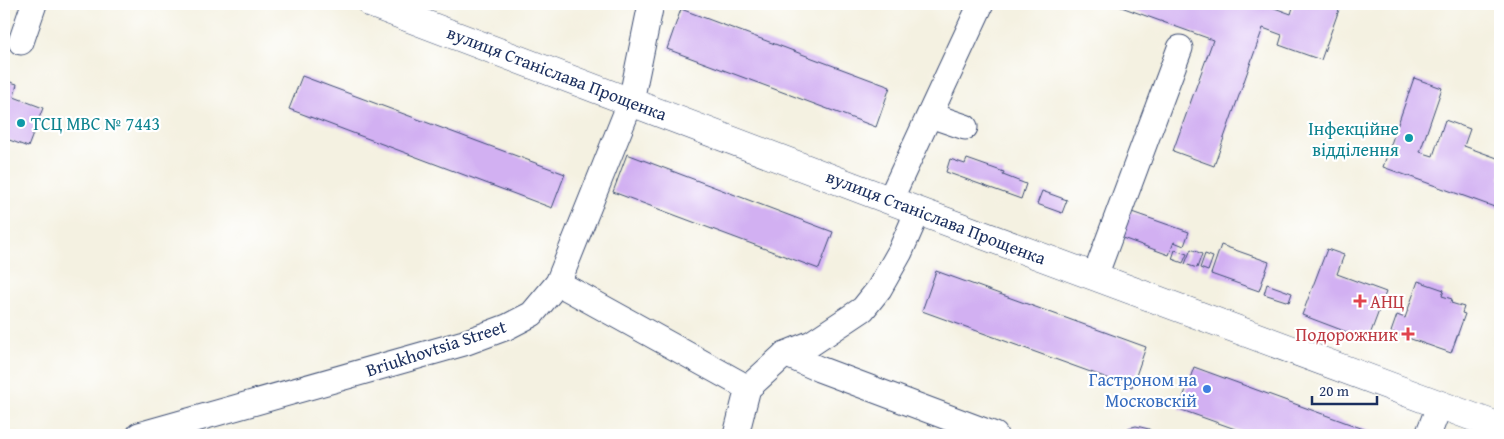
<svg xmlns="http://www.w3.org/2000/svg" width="1504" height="439" viewBox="0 0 1504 439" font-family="'Gentium Book Plus',serif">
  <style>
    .building { fill: #d2b0f2 }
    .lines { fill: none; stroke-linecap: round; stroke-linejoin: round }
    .minor-casing { stroke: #3c4c72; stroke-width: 27 }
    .major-casing { stroke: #3c4c72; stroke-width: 29 }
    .minor { stroke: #fff; stroke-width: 25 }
    .major { stroke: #fff; stroke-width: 28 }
    .culture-dot { fill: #0f9aa8; stroke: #fff; stroke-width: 2 }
    .health-dot { fill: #e0444e; stroke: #fff; stroke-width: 2 }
    .shop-dot { fill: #3f7fe0; stroke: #fff; stroke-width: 2 }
    .labels { text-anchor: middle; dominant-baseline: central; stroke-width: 4.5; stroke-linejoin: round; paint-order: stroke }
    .street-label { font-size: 18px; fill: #1b2f5e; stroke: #fff }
    .culture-label { font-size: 18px; fill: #0d838f; stroke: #fff; text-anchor: start }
    .health-label { font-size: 18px; fill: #be3a42; stroke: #fff; text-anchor: start }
    .shop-label { font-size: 18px; fill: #366cbe; stroke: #fff; text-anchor: end }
  </style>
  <rect width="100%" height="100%" fill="#fff"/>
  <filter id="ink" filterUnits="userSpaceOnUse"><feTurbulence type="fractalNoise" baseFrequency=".02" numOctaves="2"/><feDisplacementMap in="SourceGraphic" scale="10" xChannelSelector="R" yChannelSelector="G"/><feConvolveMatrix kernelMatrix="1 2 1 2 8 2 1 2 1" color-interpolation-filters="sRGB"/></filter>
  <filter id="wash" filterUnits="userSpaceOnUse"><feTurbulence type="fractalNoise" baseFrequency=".0096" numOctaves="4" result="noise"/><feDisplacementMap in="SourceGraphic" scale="20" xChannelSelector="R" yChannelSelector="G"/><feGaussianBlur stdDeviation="1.12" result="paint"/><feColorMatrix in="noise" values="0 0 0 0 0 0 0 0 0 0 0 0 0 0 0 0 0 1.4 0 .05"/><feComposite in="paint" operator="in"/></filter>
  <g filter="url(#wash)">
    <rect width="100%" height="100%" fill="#f4f1e1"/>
    <g id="blocks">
      <g class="building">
        <polygon points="1113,4 1270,4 1269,6 1291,14 1294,4 1341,4 1321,60 1279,45 1282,35 1263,28 1214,166 1173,151 1213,40"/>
        <polygon points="681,9 890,87 876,127 667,49"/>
        <polygon points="302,76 565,174 552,208 289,109"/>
        <polygon points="1414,78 1442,88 1420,152 1433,156 1445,120 1470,129 1464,146 1500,159 1500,209 1383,167"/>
        <polygon points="4,80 17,84 14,97 43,108 28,147 4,138"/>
        <polygon points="627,154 833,232 819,269 613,192"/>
        <polygon points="950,159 965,164 967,159 1004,172 1003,175 1026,184 1021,199 946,172"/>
        <polygon points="1042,191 1067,200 1062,213 1037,204"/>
        <polygon points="1126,210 1189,232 1184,246 1174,242 1169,255 1117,236"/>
        <polygon points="1221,245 1269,262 1259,291 1211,274"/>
        <polygon points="1191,249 1202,254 1197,268 1185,264"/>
        <polygon points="1327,249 1344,255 1337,274 1386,292 1368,340 1302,315"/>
        <polygon points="1175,250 1187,254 1183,263 1172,259"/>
        <polygon points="1205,254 1213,257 1208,271 1200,268"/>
        <polygon points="936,271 1146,347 1132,387 922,311"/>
        <polygon points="1418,281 1444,290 1442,296 1452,299 1451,303 1464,307 1462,313 1465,314 1451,353 1391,332 1397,315 1405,318"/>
        <polygon points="1267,284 1292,293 1289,302 1264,294"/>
        <polygon points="1194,367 1380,435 1252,435 1179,409"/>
        <polygon points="1136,426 1149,429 1156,435 1126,435 1128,428"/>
      </g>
    </g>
  </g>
  <g filter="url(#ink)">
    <use href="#blocks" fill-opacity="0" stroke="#3c4c72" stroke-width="1"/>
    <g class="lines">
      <defs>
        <g id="minor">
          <polyline points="21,42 34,4"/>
          <polyline points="930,115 965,127"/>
          <polyline points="890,200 981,4"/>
          <polyline points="1095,276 1180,48"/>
          <polyline points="558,283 748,388"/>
          <polyline points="785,354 819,369 995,435"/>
          <polyline points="139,435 464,343 507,327 532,314 558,283 631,101 651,4"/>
          <polyline points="736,435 748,388 785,354 812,343 863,309 879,289 900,252 918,211"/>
          <polyline points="1428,435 1440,404"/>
        </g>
        <polyline id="major" points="372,4 918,211 1500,427"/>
      </defs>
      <use href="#minor" class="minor-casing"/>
      <use href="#major" class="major-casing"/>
      <use href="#minor" class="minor"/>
      <use href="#major" class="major"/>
    </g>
  </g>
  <g class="culture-dot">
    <circle cx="21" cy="123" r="5"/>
    <circle cx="1409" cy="138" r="5"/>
  </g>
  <g class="health-dot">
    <path d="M1357.5 293.5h5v5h5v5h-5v5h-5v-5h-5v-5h5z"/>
    <path d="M1405.5 326.5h5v5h5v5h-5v5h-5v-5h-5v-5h5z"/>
  </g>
  <circle class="shop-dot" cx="1207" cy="389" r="5"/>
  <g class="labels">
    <g class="street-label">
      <text transform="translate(557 73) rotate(21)">вулиця Станіслава Прощенка</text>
      <text transform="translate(936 217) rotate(21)">вулиця Станіслава Прощенка</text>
      <text transform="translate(436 348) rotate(-18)">Briukhovtsia Street</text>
    </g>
    <g class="culture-label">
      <text x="31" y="123">ТСЦ МВС № 7443</text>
      <text x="1399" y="128" text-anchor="end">Інфекційне<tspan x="1399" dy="21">відділення</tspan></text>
    </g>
    <g class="health-label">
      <text x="1370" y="301">АНЦ</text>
      <text x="1398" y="334" text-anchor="end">Подорожник</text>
    </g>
    <g class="shop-label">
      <text x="1197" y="379">Гастроном на<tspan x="1197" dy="21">Московскій</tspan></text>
    </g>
  </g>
  <rect width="1504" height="439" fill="none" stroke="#fff" stroke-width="20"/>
  <path d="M1312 396v8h65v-8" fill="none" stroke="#1b2f5e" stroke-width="2.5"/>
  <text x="1319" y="396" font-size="15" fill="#1b2f5e" stroke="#ffffff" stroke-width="4" paint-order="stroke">20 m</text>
</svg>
